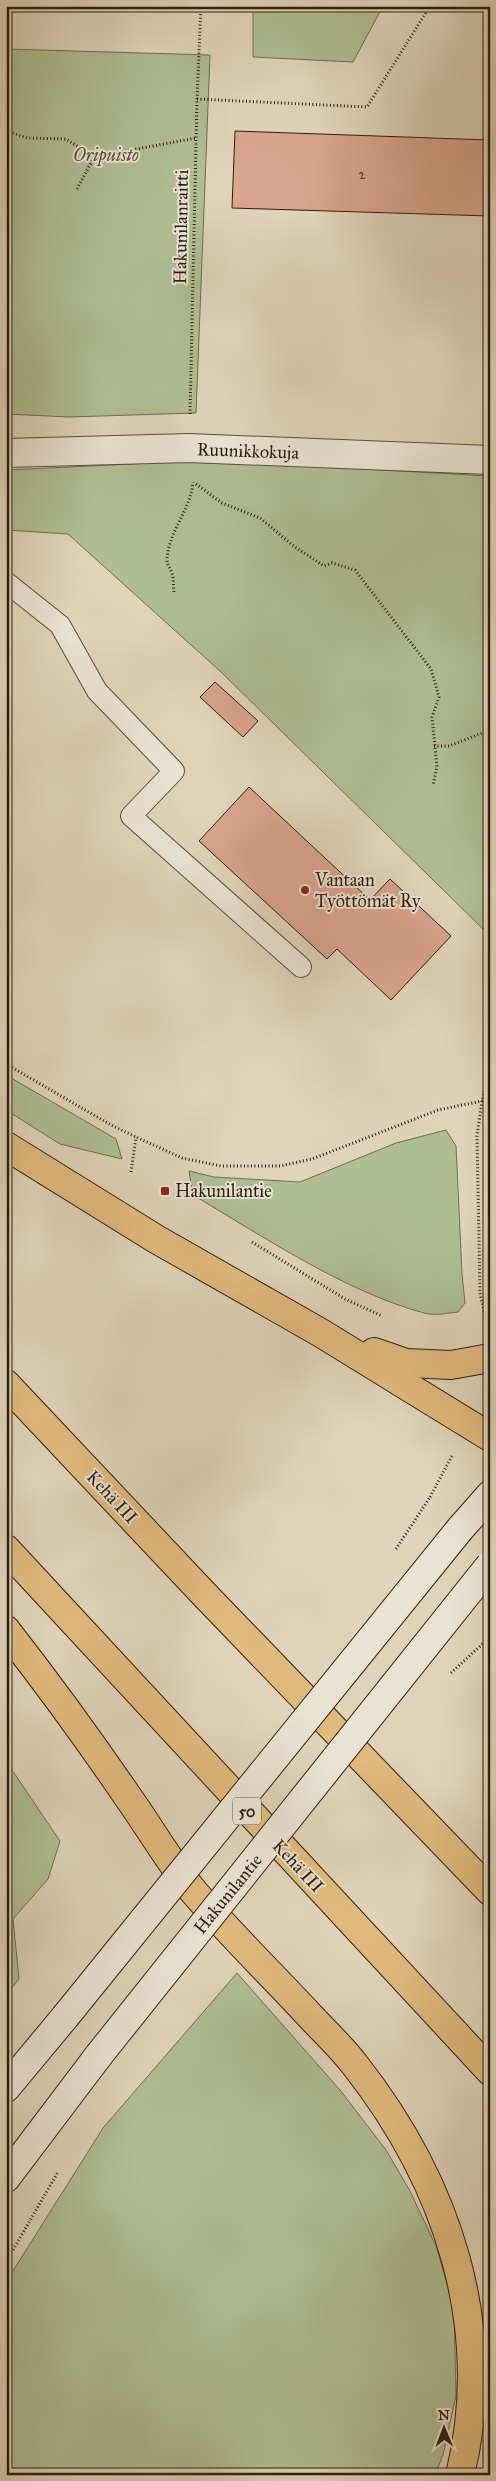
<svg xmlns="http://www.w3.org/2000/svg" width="496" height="2481" viewBox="0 0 496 2481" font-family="'IM FELL Great Primer',serif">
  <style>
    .green { fill: #aebe93; stroke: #6e6e50 }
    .building { fill: #d9a48d; stroke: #2e1e0e }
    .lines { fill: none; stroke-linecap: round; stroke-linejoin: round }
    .lane-casing { stroke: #5a4c39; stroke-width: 22 }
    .street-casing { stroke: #5a4c39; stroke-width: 30 }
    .secondary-casing { stroke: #2e1e0e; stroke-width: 30 }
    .highway-casing { stroke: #2e1e0e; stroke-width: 30 }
    .path { stroke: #2e1e0e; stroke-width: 3; stroke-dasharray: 1 2.5; stroke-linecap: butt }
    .lane { stroke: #eae3d2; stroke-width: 20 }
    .street { stroke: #eae3d2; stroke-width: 28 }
    .secondary { stroke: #eae3d2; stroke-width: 28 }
    .highway { stroke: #e0ba7d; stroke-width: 28 }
    .secondary-bridge-casing { stroke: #2e1e0e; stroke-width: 30; stroke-linecap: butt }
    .path-bridge { stroke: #2e1e0e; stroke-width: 3; stroke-dasharray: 1 2.5; stroke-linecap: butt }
    .secondary-bridge { stroke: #eae3d2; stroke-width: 28 }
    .poi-dot { fill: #8f2418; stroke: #eae3d2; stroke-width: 2 }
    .labels { text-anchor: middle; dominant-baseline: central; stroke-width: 4; stroke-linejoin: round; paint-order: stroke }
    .number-label { font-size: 15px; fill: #59402e }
    .shield { fill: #eae3d2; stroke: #665949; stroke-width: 1 }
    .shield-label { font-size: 16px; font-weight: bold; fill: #2e1e0e }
    .park-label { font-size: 18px; font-style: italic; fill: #544e36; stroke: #eae3d2 }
    .street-label { font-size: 18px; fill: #2e1e0e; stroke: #eae3d2 }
    .poi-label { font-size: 18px; fill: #2e1e0e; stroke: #eae3d2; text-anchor: start }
  </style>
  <rect width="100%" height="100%" fill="#dfd4ba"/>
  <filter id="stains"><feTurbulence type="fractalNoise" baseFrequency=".004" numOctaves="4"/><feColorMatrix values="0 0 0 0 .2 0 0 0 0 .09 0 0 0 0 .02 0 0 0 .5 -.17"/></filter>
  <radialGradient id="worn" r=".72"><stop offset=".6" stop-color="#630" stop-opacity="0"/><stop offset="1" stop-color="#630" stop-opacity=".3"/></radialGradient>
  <g class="green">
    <polygon points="253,6 383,6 353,62 253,57"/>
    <polygon points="6,49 210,55 196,413 69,417 6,414"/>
    <polygon points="174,462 274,464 490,476 490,922 483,929 221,672 68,534 6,530 6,470"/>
    <polygon points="6,1075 116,1139 122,1159 60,1144 6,1110"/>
    <path d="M446,1130L456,1146L462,1274L465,1303L458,1312C448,1313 434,1316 424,1313C346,1292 262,1236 193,1195L189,1171L214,1177L300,1182L396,1143Z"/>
    <polygon points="6,1761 60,1841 48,1879 13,1919 19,1979 6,1995"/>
    <polygon points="237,1973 340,2090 386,2150 410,2191 436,2246 454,2308 456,2396 443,2455 435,2475 6,2475 6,2282 103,2128"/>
  </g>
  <g class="building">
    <polygon points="235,131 490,140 490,216 232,208"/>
    <polygon points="215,682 258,721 243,737 200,697"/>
    <polygon points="249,787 370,900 390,879 451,936 391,1000 337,949 327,959 199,841"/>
  </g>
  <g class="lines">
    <defs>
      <polyline id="lane" points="6,582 60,625 97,691 174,771 131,816 301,967"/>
      <polyline id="street" points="6,453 189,448 490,460"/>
      <g id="secondary">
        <polyline points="460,1529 490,1495"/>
        <polyline points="6,2088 65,2017"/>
        <polyline points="6,2178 99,2055"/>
      </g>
      <g id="highway">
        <polyline points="6,1146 156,1239 321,1333 490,1437"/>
        <polyline points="374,1352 406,1363 451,1365 490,1358"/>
        <polyline points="6,1384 202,1592 490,1891"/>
        <polyline points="6,1549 490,2071"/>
        <path d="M6,1630C49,1685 89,1740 128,1797C150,1828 170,1863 194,1892C231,1935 272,1975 311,2017C326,2033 342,2048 355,2065C447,2182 496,2326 460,2475"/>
      </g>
    </defs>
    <use href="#lane" class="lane-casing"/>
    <use href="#street" class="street-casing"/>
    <use href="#secondary" class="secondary-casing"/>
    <use href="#highway" class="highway-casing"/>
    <g class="path">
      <polyline points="197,99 367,107 430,6"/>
      <polyline points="6,131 27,138 66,139 94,157 196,138"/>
      <polyline points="77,189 94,157"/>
      <polyline points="190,414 197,99 201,6"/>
      <polyline points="196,484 222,503 260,518 295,547 324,566 332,563 355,570 431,669 439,697 432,717 437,767 433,785"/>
      <path d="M174,592C173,586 174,579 172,573C170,568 167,565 167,559C169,530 191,510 193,482"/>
      <polyline points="434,746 449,746 490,730"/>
      <polyline points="6,1064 111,1125 136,1137 182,1158 221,1166 280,1166 312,1159 438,1110 482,1101 490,1101"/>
      <polyline points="131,1172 136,1137"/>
      <polyline points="252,1242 345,1299 382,1316"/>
      <polyline points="487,1325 480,1293 477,1136 482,1101 490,1072"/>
      <polyline points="430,1497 453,1454"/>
      <polyline points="6,2262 58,2172"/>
    </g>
    <use href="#lane" class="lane"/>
    <use href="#street" class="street"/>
    <use href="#secondary" class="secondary"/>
    <use href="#highway" class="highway"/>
    <defs>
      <g id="secondary-bridge">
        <polyline points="65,2017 460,1529"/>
        <polyline points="99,2055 490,1565"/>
      </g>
    </defs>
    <use href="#secondary-bridge" class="secondary-bridge-casing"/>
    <g class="path-bridge">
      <polyline points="396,1549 430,1497"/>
      <polyline points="451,1673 490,1637"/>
    </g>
    <use href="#secondary-bridge" class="secondary-bridge"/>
  </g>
  <g class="poi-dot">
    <circle cx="305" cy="890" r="5"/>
    <rect x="160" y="1186" width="10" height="10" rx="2.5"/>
  </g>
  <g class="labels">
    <g class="number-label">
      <text x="362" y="174">2</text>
    </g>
    <rect class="shield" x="233" y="1797.5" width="28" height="27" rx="4"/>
    <g class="shield-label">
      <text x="247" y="1811">50</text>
    </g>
    <g class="park-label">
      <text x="106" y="155">Oripuisto</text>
    </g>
    <g class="street-label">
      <text transform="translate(181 227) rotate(-89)">Hakunilanraitti</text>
      <text transform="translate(248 451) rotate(2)">Ruunikkokuja</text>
      <text transform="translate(112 1497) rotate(47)">Kehä III</text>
      <text transform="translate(298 1866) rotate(47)">Kehä III</text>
      <text transform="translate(228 1894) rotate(-51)">Hakunilantie</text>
    </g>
    <g class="poi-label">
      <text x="315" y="880">Vantaan<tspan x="315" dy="21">Työttömät Ry</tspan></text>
      <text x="175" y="1191">Hakunilantie</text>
    </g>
  </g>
  <rect width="496" height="2481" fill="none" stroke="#dfd4ba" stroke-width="25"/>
  <rect x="8" y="8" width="481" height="2466" fill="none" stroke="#2e1e0e" stroke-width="2.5"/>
  <rect x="12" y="12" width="471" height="2456" fill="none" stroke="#2e1e0e"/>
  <g transform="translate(444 2428) rotate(359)" stroke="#eae3d2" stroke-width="4" paint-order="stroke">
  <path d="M0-4L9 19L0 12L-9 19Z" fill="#2e1e0e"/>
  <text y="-8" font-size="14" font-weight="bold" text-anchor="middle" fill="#2e1e0e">N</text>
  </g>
  <rect width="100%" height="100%" filter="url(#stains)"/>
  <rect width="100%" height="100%" fill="url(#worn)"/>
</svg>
